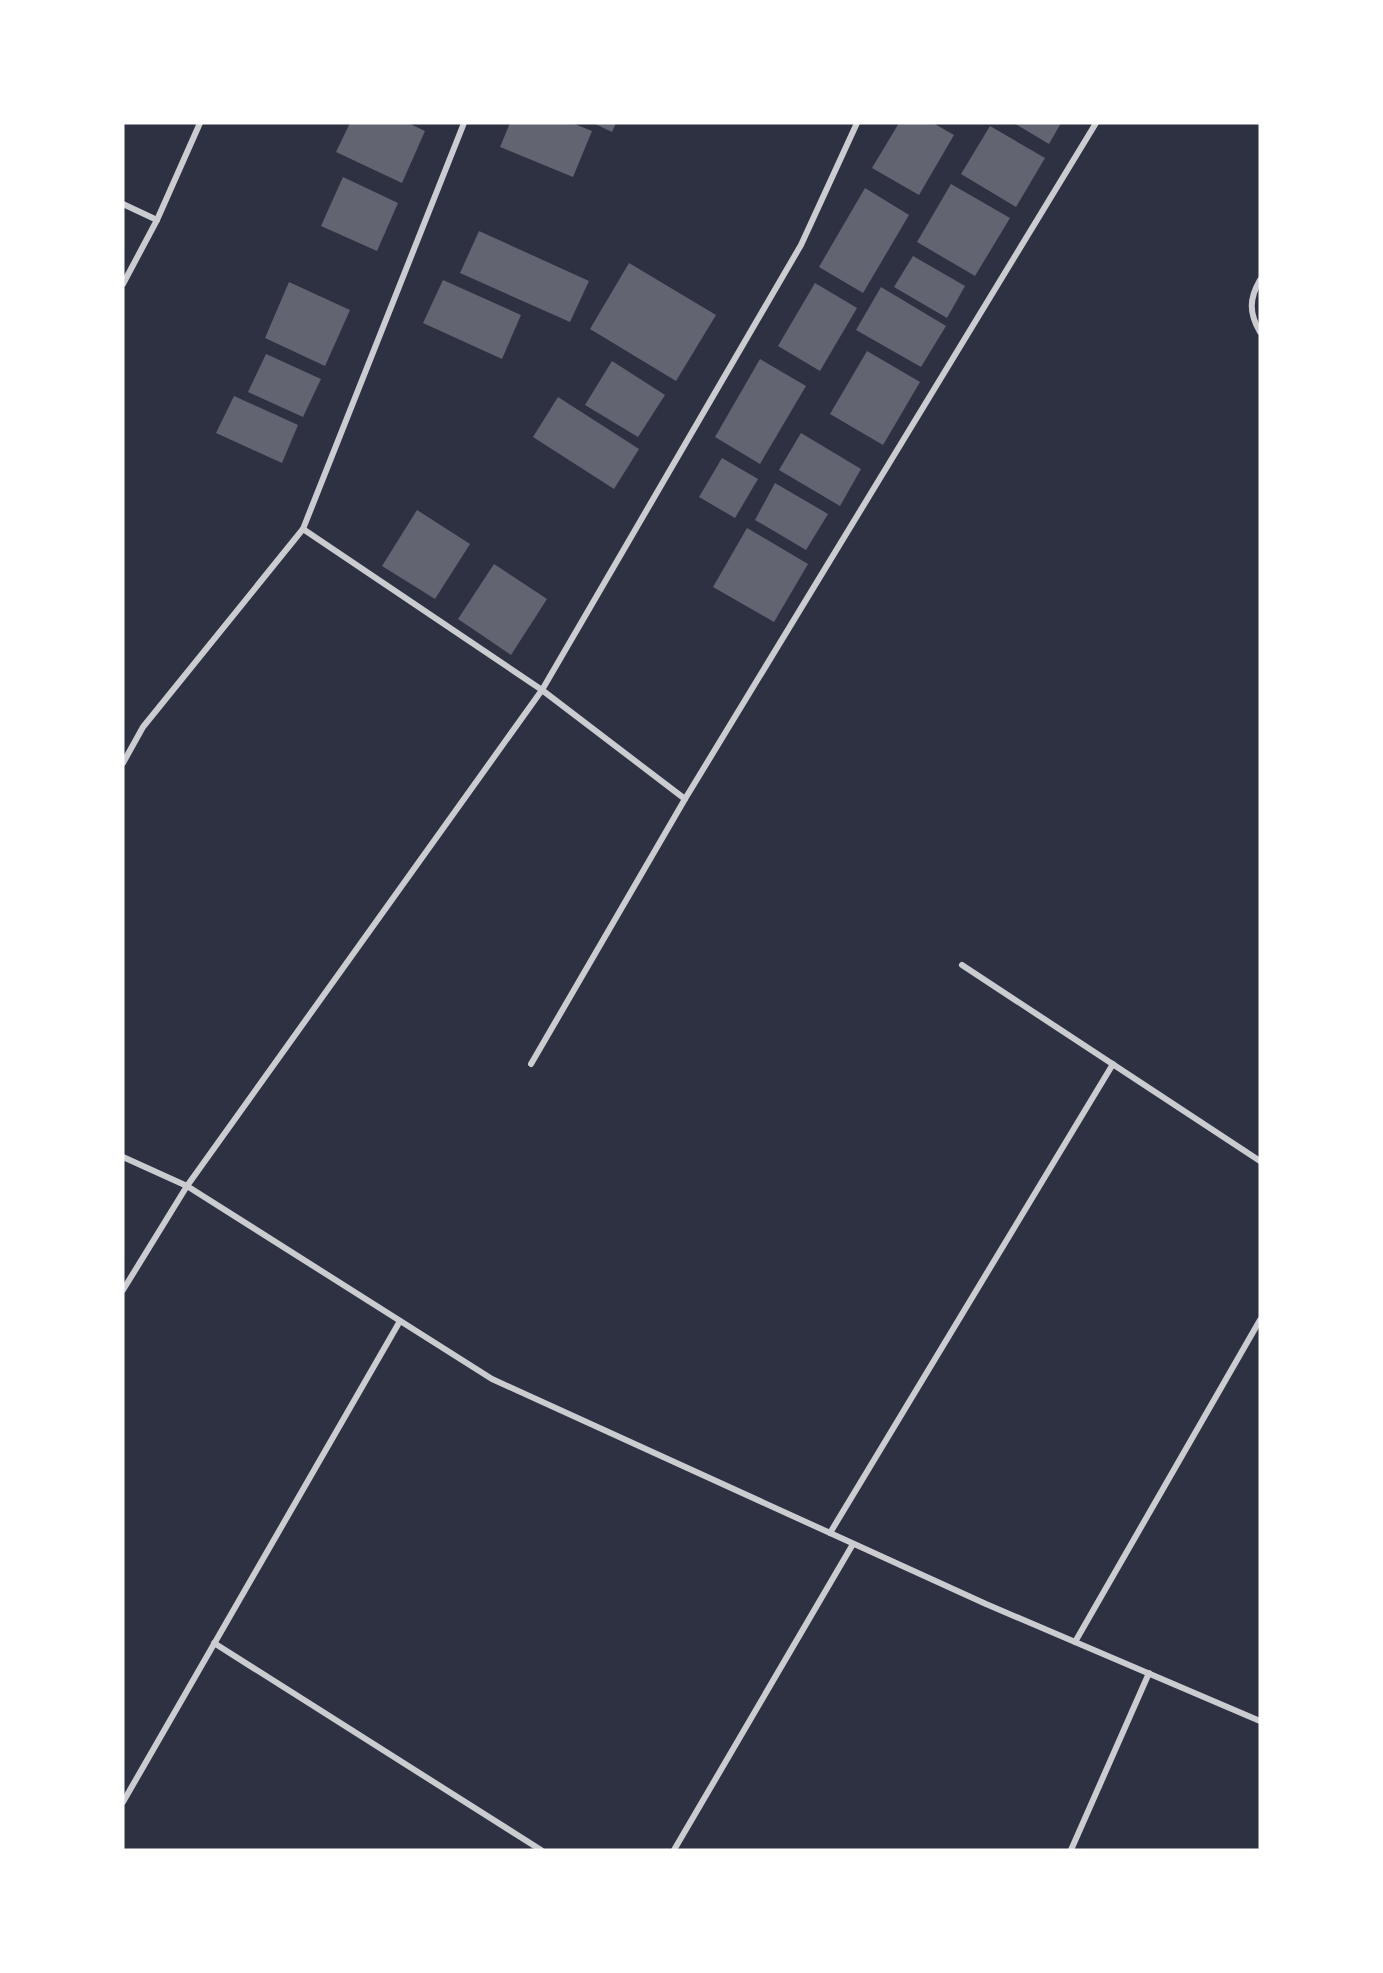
<svg xmlns="http://www.w3.org/2000/svg" width="1383" height="1973" viewBox="0 0 1383 1973" font-family="'Archivo Narrow',sans-serif">
  <style>
    .building { fill: #626471 }
    .lines { fill: none; stroke-linecap: round; stroke-linejoin: round }
    .minor { stroke: #caccd0; stroke-width: 6 }
  </style>
  <rect width="100%" height="100%" fill="#2d3142"/>
  <g class="building">
    <polygon points="350,123 408,123 425,131 402,183 336,152"/>
    <polygon points="510,123 572,123 592,131 573,177 500,147"/>
    <polygon points="593,123 616,123 612,132"/>
    <polygon points="899,123 933,123 954,135 919,195 872,168"/>
    <polygon points="1014,123 1061,123 1049,144"/>
    <polygon points="990,126 1045,158 1016,207 961,174"/>
    <polygon points="343,177 398,203 377,251 321,226"/>
    <polygon points="951,184 1010,218 975,276 917,242"/>
    <polygon points="865,188 909,215 863,293 819,267"/>
    <polygon points="479,231 589,281 570,322 460,273"/>
    <polygon points="913,256 965,286 947,318 894,287"/>
    <polygon points="629,263 716,315 676,381 590,329"/>
    <polygon points="443,280 521,315 502,359 423,323"/>
    <polygon points="289,282 350,310 325,366 265,338"/>
    <polygon points="815,283 857,308 820,371 778,346"/>
    <polygon points="881,287 946,326 921,367 856,330"/>
    <polygon points="867,351 920,382 883,445 830,414"/>
    <polygon points="266,354 321,379 303,417 248,392"/>
    <polygon points="760,359 806,386 760,464 715,437"/>
    <polygon points="612,361 665,395 638,437 585,405"/>
    <polygon points="234,396 298,425 282,463 216,433"/>
    <polygon points="558,397 639,449 614,489 533,437"/>
    <polygon points="801,433 861,469 840,506 779,470"/>
    <polygon points="722,458 758,479 735,518 699,497"/>
    <polygon points="775,483 828,514 806,550 755,520"/>
    <polygon points="417,510 470,544 435,599 382,566"/>
    <polygon points="747,528 808,564 774,622 713,587"/>
    <polygon points="494,564 547,599 511,655 458,619"/>
  </g>
  <g class="lines">
    <g class="minor">
      <polyline points="857,123 801,245 542,690 187,1186 492,1379 986,1604 1260,1721"/>
      <polyline points="123,204 157,220"/>
      <path d="M1260,280C1249,299 1249,313 1260,332"/>
      <polyline points="123,284 157,220 200,123"/>
      <polyline points="303,529 542,690 685,799 1096,123"/>
      <polyline points="123,763 143,727 303,529 464,123"/>
      <polyline points="962,965 1260,1161"/>
      <polyline points="531,1064 685,799"/>
      <polyline points="123,1157 187,1186 123,1290"/>
      <polyline points="830,1533 1113,1064"/>
      <polyline points="1075,1642 1260,1320"/>
      <polyline points="214,1643 541,1850"/>
      <polyline points="123,1802 400,1321"/>
      <polyline points="674,1850 853,1544"/>
      <polyline points="1071,1850 1149,1673"/>
    </g>
  </g>
  <rect width="1383" height="1973" fill="none" stroke="#ffffff" stroke-width="249"/>
</svg>
